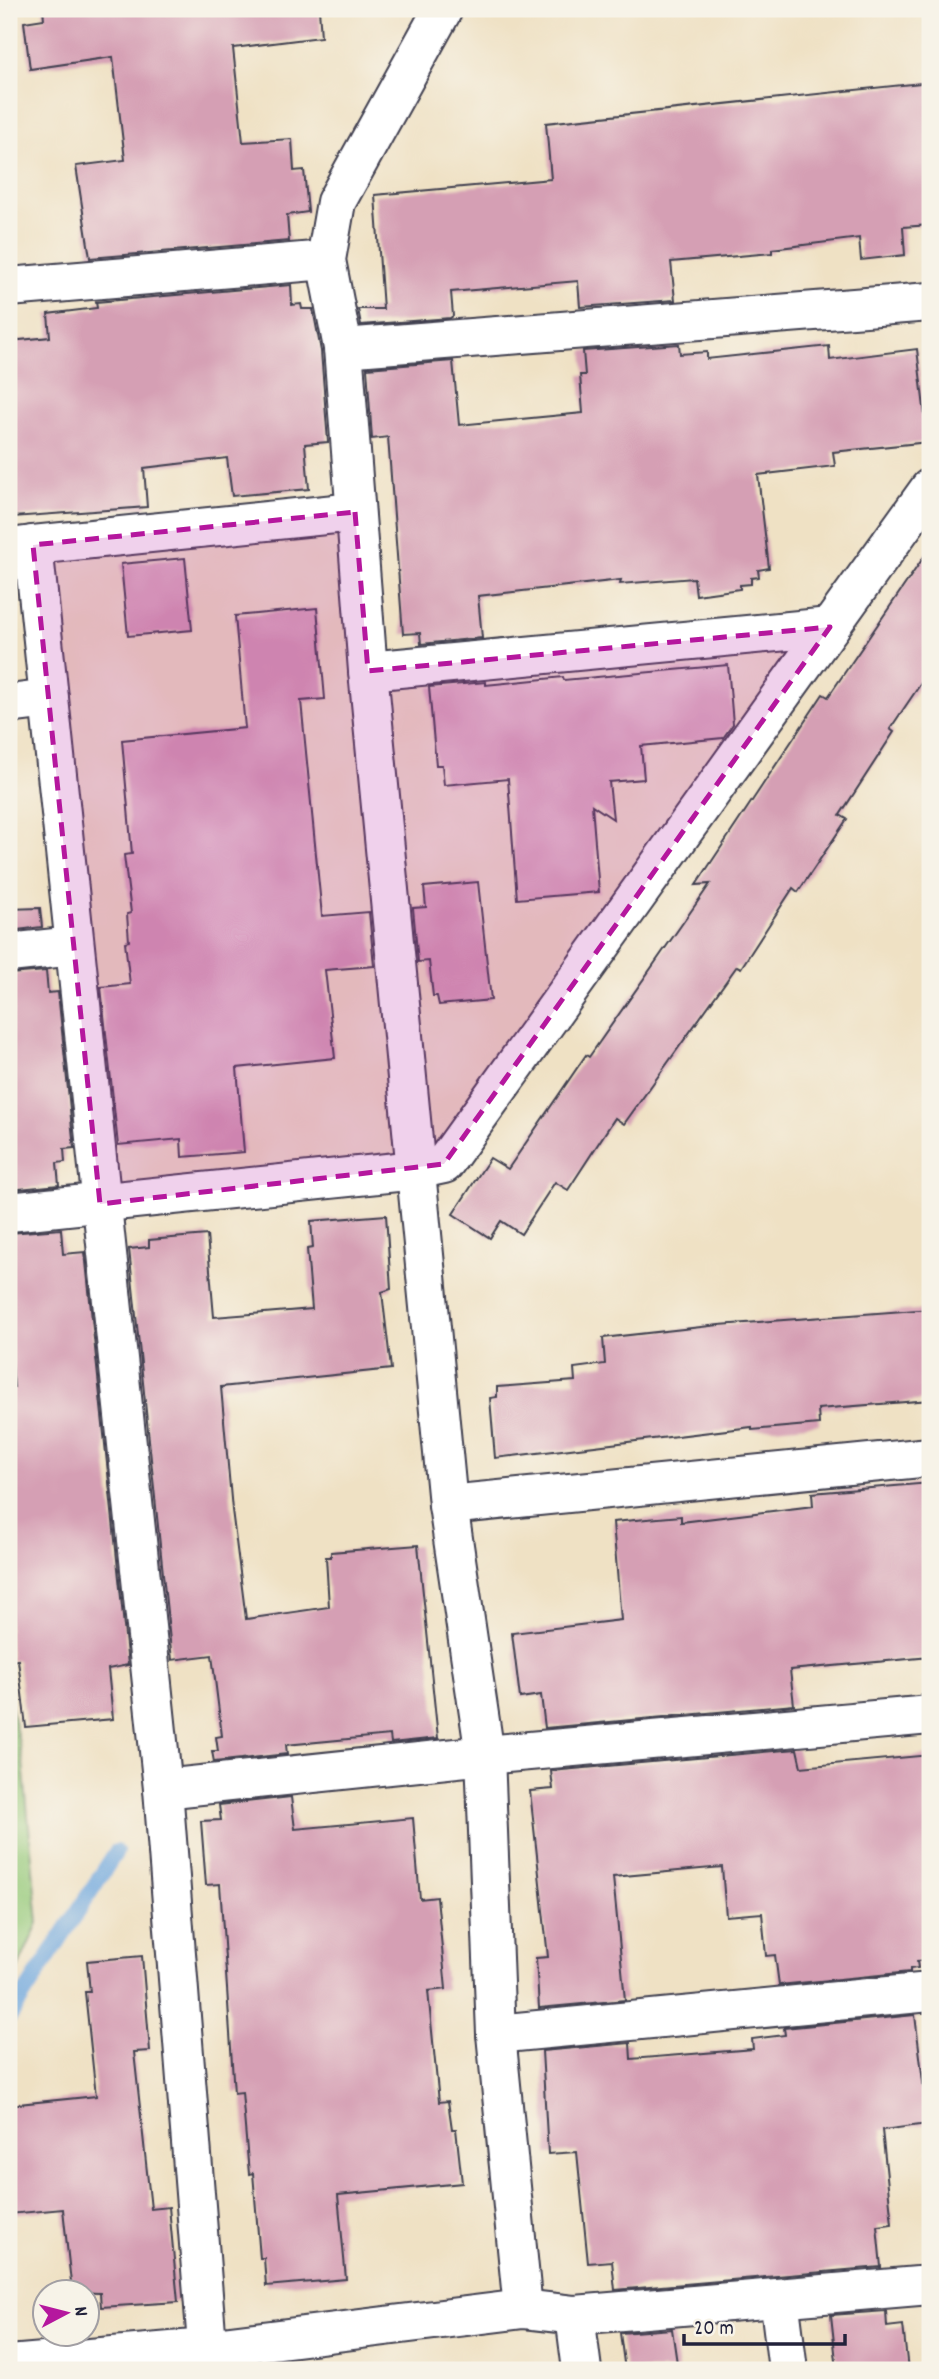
<svg xmlns="http://www.w3.org/2000/svg" width="939" height="2379" viewBox="0 0 939 2379" font-family="Dekko,sans-serif">
  <style>
    .green { fill: #97ca7b; stroke: #5c765b; stroke-width: 2 }
    .lines { fill: none; stroke-linecap: round; stroke-linejoin: round }
    .stream { stroke: #6fa7de; stroke-width: 16 }
    .building { fill: #d59fb4 }
    .street-casing { stroke: #413f50; stroke-width: 42 }
    .street { stroke: #fff; stroke-width: 38 }
    .marked { fill: #b5179e; fill-opacity: 0.2; stroke: #b5179e; stroke-width: 5; stroke-dasharray: 14 9; stroke-linejoin: round }
  </style>
  <rect width="100%" height="100%" fill="#f7f3e8"/>
  <filter id="ink" filterUnits="userSpaceOnUse"><feTurbulence type="fractalNoise" baseFrequency=".0143" numOctaves="2"/><feDisplacementMap in="SourceGraphic" scale="14" xChannelSelector="R" yChannelSelector="G"/><feConvolveMatrix kernelMatrix="1 2 1 2 8 2 1 2 1" color-interpolation-filters="sRGB"/></filter>
  <filter id="wash" filterUnits="userSpaceOnUse"><feTurbulence type="fractalNoise" baseFrequency=".00686" numOctaves="4" result="noise"/><feDisplacementMap in="SourceGraphic" scale="28" xChannelSelector="R" yChannelSelector="G"/><feGaussianBlur stdDeviation="1.57" result="paint"/><feColorMatrix in="noise" values="0 0 0 0 0 0 0 0 0 0 0 0 0 0 0 0 0 1.4 0 .05"/><feComposite in="paint" operator="in"/></filter>
  <g filter="url(#wash)">
    <rect width="100%" height="100%" fill="#efe1c4"/>
    <polygon class="green" points="9,1698 23,1762 38,1923 9,1988"/>
    <g class="lines">
      <polyline class="stream" points="9,2018 116,1852"/>
    </g>
    <g id="blocks">
      <g class="building">
        <polygon points="43,9 319,9 321,37 233,48 243,142 292,139 294,171 304,170 308,212 287,215 289,241 90,258 76,166 125,160 113,57 30,69 24,22 44,19"/>
        <polygon points="930,82 930,225 903,227 905,255 861,260 859,238 772,249 772,253 671,262 675,300 580,307 578,281 451,292 453,316 450,318 361,325 358,309 383,309 375,195 551,179 546,123"/>
        <polygon points="291,285 292,305 301,304 302,309 313,309 321,351 328,442 305,444 309,489 232,496 227,458 144,468 147,507 13,517 9,466 9,379 13,379 10,341 50,337 48,314 97,308 96,302"/>
        <polygon points="679,344 680,354 707,352 707,359 829,346 830,360 917,349 928,442 833,452 835,466 758,475 769,568 758,570 759,577 751,578 751,584 740,585 740,589 696,595 694,578 620,584 621,580 478,596 482,638 421,644 420,633 403,634 388,437 372,439 367,368 453,361 459,425 583,413 580,375 585,375 583,351"/>
        <polygon points="930,548 930,670 890,729 894,732 840,815 847,819 798,892 793,888 741,968 737,966 624,1124 615,1118 568,1190 555,1182 521,1234 501,1221 490,1238 453,1214 490,1158 508,1169 586,1055 589,1057 710,884 696,885 823,694 828,697"/>
        <polygon points="185,558 192,630 128,636 121,564"/>
        <polygon points="317,608 325,699 301,701 322,916 369,912 374,966 325,970 335,1058 237,1068 244,1152 182,1157 181,1139 118,1145 101,987 130,984 125,942 129,941 127,914 131,913 124,855 132,854 122,740 245,728 235,616"/>
        <polygon points="728,665 733,724 723,738 641,746 644,779 609,782 613,819 592,805 599,892 517,899 508,779 444,785 442,765 436,765 429,687 486,682 486,685 563,677 564,680"/>
        <polygon points="478,882 491,1000 439,1005 437,996 433,996 429,961 418,962 413,908 426,907 424,887"/>
        <polygon points="40,908 42,927 9,931 9,909"/>
        <polygon points="46,971 48,993 58,992 74,1148 64,1149 65,1162 57,1163 59,1185 9,1190 9,974"/>
        <polygon points="386,1215 391,1289 382,1292 391,1369 221,1387 232,1510 246,1619 329,1607 326,1557 331,1557 331,1552 418,1545 438,1738 391,1743 390,1735 286,1745 287,1754 214,1762 212,1751 218,1751 216,1737 222,1736 212,1655 172,1660 129,1249 149,1247 149,1240 207,1235 214,1317 312,1309 307,1249 313,1248 311,1221"/>
        <polygon points="61,1229 63,1254 85,1252 128,1665 108,1669 113,1719 26,1727 18,1660 11,1661 9,1634 9,1387 14,1387 9,1329 9,1233"/>
        <polygon points="930,1309 930,1400 818,1409 819,1424 752,1430 752,1427 495,1458 490,1398 497,1397 497,1387 575,1381 574,1368 605,1364 603,1338 719,1325"/>
        <polygon points="930,1483 930,1657 790,1670 794,1705 545,1728 541,1695 520,1698 512,1633 621,1620 613,1522 681,1516 681,1522 813,1506 812,1493"/>
        <polygon points="797,1749 801,1767 930,1755 930,1960 917,1961 918,1968 910,1969 910,1972 779,1985 775,1955 766,1956 762,1913 726,1916 722,1867 613,1877 625,2000 539,2008 536,1958 548,1957 530,1791 553,1789 551,1771"/>
        <polygon points="291,1797 295,1829 413,1818 420,1899 437,1897 446,1989 428,1991 439,2102 448,2101 452,2129 456,2129 462,2183 338,2195 346,2279 266,2286 264,2258 260,2258 253,2173 249,2174 242,2092 234,2093 220,1884 206,1885 201,1821 221,1820 219,1805"/>
        <polygon points="142,1956 150,2051 134,2052 151,2209 169,2207 178,2302 101,2307 100,2293 72,2292 63,2209 9,2214 9,2105 96,2096 85,1992 90,1992 87,1961"/>
        <polygon points="915,2015 928,2124 882,2130 892,2224 877,2226 881,2267 615,2290 612,2261 588,2263 577,2152 548,2154 542,2051 630,2043 631,2059 753,2049 752,2039 785,2035 784,2028"/>
        <polygon points="886,2311 887,2327 903,2325 908,2370 837,2370 831,2315"/>
        <polygon points="672,2329 678,2370 625,2370 620,2333"/>
      </g>
    </g>
  </g>
  <g filter="url(#ink)">
    <use href="#blocks" fill-opacity="0" stroke="#413f50" stroke-width="2"/>
    <g class="lines">
      <defs>
        <g id="street">
          <polyline points="443,9 336,202 326,260 343,348 368,671 448,1505 485,1755 496,2034 523,2309"/>
          <polyline points="9,287 326,260"/>
          <polyline points="343,348 930,302"/>
          <polyline points="33,545 355,512"/>
          <polyline points="9,548 33,545 163,1789 209,2370"/>
          <polyline points="368,671 830,627"/>
          <polyline points="9,704 49,699"/>
          <polyline points="9,953 74,946"/>
          <polyline points="9,1212 416,1170 444,1164 930,488"/>
          <polyline points="448,1505 930,1457"/>
          <polyline points="163,1789 485,1755 930,1715"/>
          <polyline points="496,2034 930,1992"/>
          <polyline points="779,2298 788,2370"/>
          <polyline points="575,2315 582,2370"/>
          <polyline points="9,2365 206,2348 523,2309 575,2315 930,2285"/>
        </g>
      </defs>
      <use href="#street" class="street-casing"/>
      <use href="#street" class="street"/>
    </g>
  </g>
  <path class="marked" d="M355,512L368,671L830,627L444,1164L100,1204L33,545Z"/>
  <rect width="939" height="2379" fill="none" stroke="#f7f3e8" stroke-width="35"/>
  <g transform="translate(66 2313) rotate(83)"><circle r="33" fill="#f7f3e8" stroke="#a29fa3" stroke-width="2"/>
  <path d="M0-5L12 26L0 18L-12 26Z" fill="#b5179e"/>
  <text y="-10" font-size="19" font-weight="bold" text-anchor="middle" fill="#22223b">N</text>
  </g>
  <path d="M684 2334v10h161v-10" fill="none" stroke="#22223b" stroke-width="3.5"/>
  <text x="694" y="2334" font-size="21" fill="#22223b" stroke="#f7f3e8" stroke-width="5" paint-order="stroke">20 m</text>
</svg>
